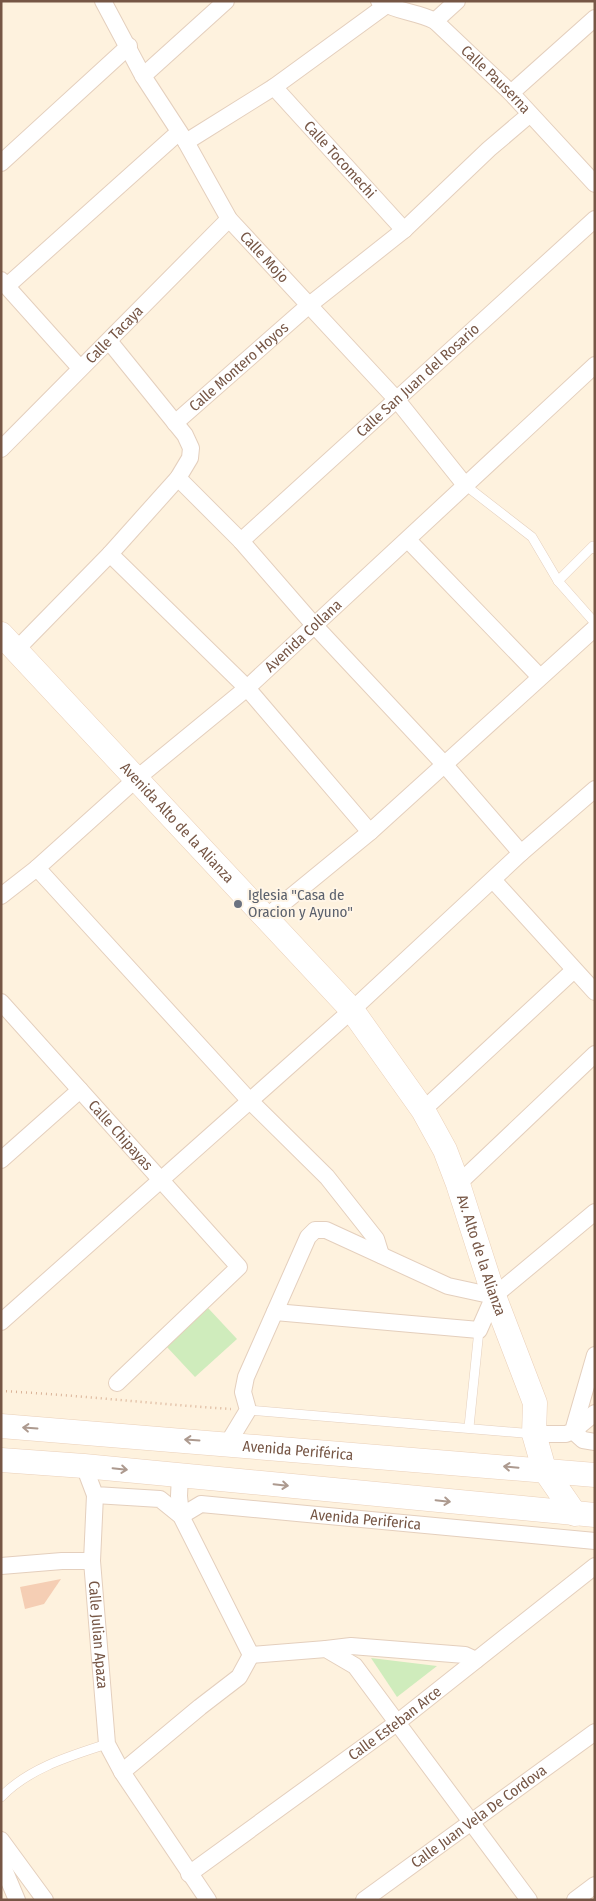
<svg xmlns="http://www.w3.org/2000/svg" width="596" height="1901" viewBox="0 0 596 1901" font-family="'Fira Sans Condensed',sans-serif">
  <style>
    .green { fill: #cfecbc }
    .building { fill: #f5ceb4 }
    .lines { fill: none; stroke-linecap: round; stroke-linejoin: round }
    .lane-casing { stroke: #e4cfbd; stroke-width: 10 }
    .street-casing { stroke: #e4cfbd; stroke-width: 18 }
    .secondary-casing { stroke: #ead0b9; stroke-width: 25 }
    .path { stroke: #dab297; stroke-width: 2.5; stroke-dasharray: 1 4; stroke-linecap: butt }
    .lane { stroke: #fff; stroke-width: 9 }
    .street { stroke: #fff; stroke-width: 16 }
    .secondary { stroke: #fff; stroke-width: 24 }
    .oneway { stroke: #ad9a8f }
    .worship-dot { fill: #6b7280; stroke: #fff5e6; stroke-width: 2 }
    .labels { text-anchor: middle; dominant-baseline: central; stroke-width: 4; stroke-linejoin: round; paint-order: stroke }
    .street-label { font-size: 15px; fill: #765645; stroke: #fff5e6 }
    .worship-label { font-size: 15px; fill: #5b616d; stroke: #fff5e6; text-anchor: start }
  </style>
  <rect width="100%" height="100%" fill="#fef2de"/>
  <g class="green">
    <polygon points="208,1308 237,1339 195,1377 166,1346"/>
    <polygon points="371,1658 437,1666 397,1697"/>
  </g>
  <polygon class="building" points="61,1579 44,1604 25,1609 20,1587"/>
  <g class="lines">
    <defs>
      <g id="lane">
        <polyline points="465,485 532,537 558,581 595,623"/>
        <polyline points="558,581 593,546 595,549"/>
        <polyline points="248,1410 534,1434"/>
        <polyline points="469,1427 479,1330"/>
        <path d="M1,1797C29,1768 70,1756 107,1744"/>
      </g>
      <g id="street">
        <path id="s1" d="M103,1L143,76L186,142L229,219L397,400L465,485"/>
        <path id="s2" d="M379,1C400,13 415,11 435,21L511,93L595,184"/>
        <polyline points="435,21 457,1"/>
        <polyline points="143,76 226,1"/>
        <path id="s3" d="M274,87L404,230"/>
        <polyline points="511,93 595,18"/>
        <polyline points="186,142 274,87 392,1"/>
        <polyline points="1,163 129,46"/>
        <polyline points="1,280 80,368"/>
        <polyline points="7,286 179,132"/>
        <path id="s4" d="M175,423L308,306L404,230L489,149L529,115"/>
        <path id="s5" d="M1,449L229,219"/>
        <polyline points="178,478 241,541 314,625 444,764 521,853"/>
        <polyline points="408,540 540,677"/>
        <path id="s6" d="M241,541L595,219"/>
        <polyline points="110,554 247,688 370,832"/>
        <polyline points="16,650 110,554 178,478 190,458 191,448 185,435 109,341"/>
        <polyline points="37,868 249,1100 327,1177 376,1239 381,1255"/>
        <polyline points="493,880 595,992"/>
        <path id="s7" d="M1,896L37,868L136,779L247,688L595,365"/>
        <polyline points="265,918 370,832 595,628"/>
        <path id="s8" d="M1,1002L239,1267L117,1383"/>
        <polyline points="423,1110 574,970"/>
        <polyline points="1,1160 80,1090"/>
        <polyline points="458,1184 595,1054"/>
        <polyline points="275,1312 479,1330 494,1296 595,1212"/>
        <polyline points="1,1322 352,1010 521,853 595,789"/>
        <polyline points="595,1413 573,1431 583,1440 595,1442"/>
        <polyline points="534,1434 566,1434 573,1431 595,1355"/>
        <polyline points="228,1443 248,1410 243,1392 246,1377 308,1237 315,1230 326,1230 448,1286 494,1296"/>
        <polyline points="84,1466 95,1495 160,1499 181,1516 251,1655"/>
        <path id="s9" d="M180,1475L179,1496L181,1516L201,1504L595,1541"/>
        <path id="s10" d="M95,1495L92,1561L107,1744L122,1772L208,1900"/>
        <polyline points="1,1566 62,1561 92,1561"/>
        <polyline points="326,1649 351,1646 465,1655 476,1660"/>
        <polyline points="251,1655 326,1649 355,1666 529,1900"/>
        <polyline points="122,1772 200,1707 239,1677 251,1655"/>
        <polyline points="1,1840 45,1900"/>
        <polyline points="1,1862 17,1900"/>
        <path id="s11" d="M189,1874L398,1722L595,1566"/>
        <path id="s12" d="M364,1900L595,1732"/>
        <polyline points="575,1900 595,1885"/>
      </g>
      <g id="secondary">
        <path id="s13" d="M1,634L352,1010L423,1110L445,1150L458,1184L494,1296L535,1403L534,1434L544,1469L575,1514"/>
        <path id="s14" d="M1,1426L595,1475"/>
        <polyline points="1,1460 84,1466 595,1515"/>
      </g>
    </defs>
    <use href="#lane" class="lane-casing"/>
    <use href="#street" class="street-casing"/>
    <use href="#secondary" class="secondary-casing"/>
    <path class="path" d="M1,1391C78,1395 154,1404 231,1409"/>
    <use href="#lane" class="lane"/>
    <use href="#street" class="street"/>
    <use href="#secondary" class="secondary"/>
  </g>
  <defs><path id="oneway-shaft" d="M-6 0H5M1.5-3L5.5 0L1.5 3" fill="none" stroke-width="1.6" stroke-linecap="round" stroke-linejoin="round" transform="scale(1.25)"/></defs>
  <g class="oneway">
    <use href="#oneway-shaft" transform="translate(30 1428) rotate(-176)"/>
    <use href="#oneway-shaft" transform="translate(192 1440) rotate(-176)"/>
    <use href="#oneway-shaft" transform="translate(511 1467) rotate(-175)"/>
    <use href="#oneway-shaft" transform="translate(120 1469) rotate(6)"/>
    <use href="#oneway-shaft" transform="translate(281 1485) rotate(6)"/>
    <use href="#oneway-shaft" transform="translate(443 1501) rotate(6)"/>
  </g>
  <circle class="worship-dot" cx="238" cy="904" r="5"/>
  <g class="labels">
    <g class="street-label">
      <text stroke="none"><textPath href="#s2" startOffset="144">Calle Pauserna</textPath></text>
      <text stroke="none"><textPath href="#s3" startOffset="98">Calle Tocomechi</textPath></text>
      <text stroke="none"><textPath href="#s1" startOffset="304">Calle Mojo</textPath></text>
      <text stroke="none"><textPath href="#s5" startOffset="161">Calle Tacaya</textPath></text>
      <text stroke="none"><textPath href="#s4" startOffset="85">Calle Montero Hoyos</textPath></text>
      <text stroke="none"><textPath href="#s6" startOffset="239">Calle San Juan del Rosario</textPath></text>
      <text stroke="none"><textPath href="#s7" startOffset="399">Avenida Collana</textPath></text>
      <text stroke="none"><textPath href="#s13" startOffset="258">Avenida Alto de la Alianza</textPath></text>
      <text stroke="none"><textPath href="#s8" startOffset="179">Calle Chipayas</textPath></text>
      <text stroke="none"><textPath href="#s13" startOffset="794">Av. Alto de la Alianza</textPath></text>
      <text stroke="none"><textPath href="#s14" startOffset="298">Avenida Periférica</textPath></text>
      <text stroke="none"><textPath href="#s9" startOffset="230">Avenida Periferica</textPath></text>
      <text stroke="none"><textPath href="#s10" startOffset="140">Calle Julian Apaza</textPath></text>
      <text stroke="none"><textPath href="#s11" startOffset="255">Calle Esteban Arce</textPath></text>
      <text stroke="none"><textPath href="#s12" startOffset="142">Calle Juan Vela De Cordova</textPath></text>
    </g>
    <g class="worship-label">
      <text x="248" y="895">Iglesia "Casa de<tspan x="248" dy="17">Oracion y Ayuno"</tspan></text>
    </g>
  </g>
  <rect width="596" height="1901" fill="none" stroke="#765645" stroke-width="5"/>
</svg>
